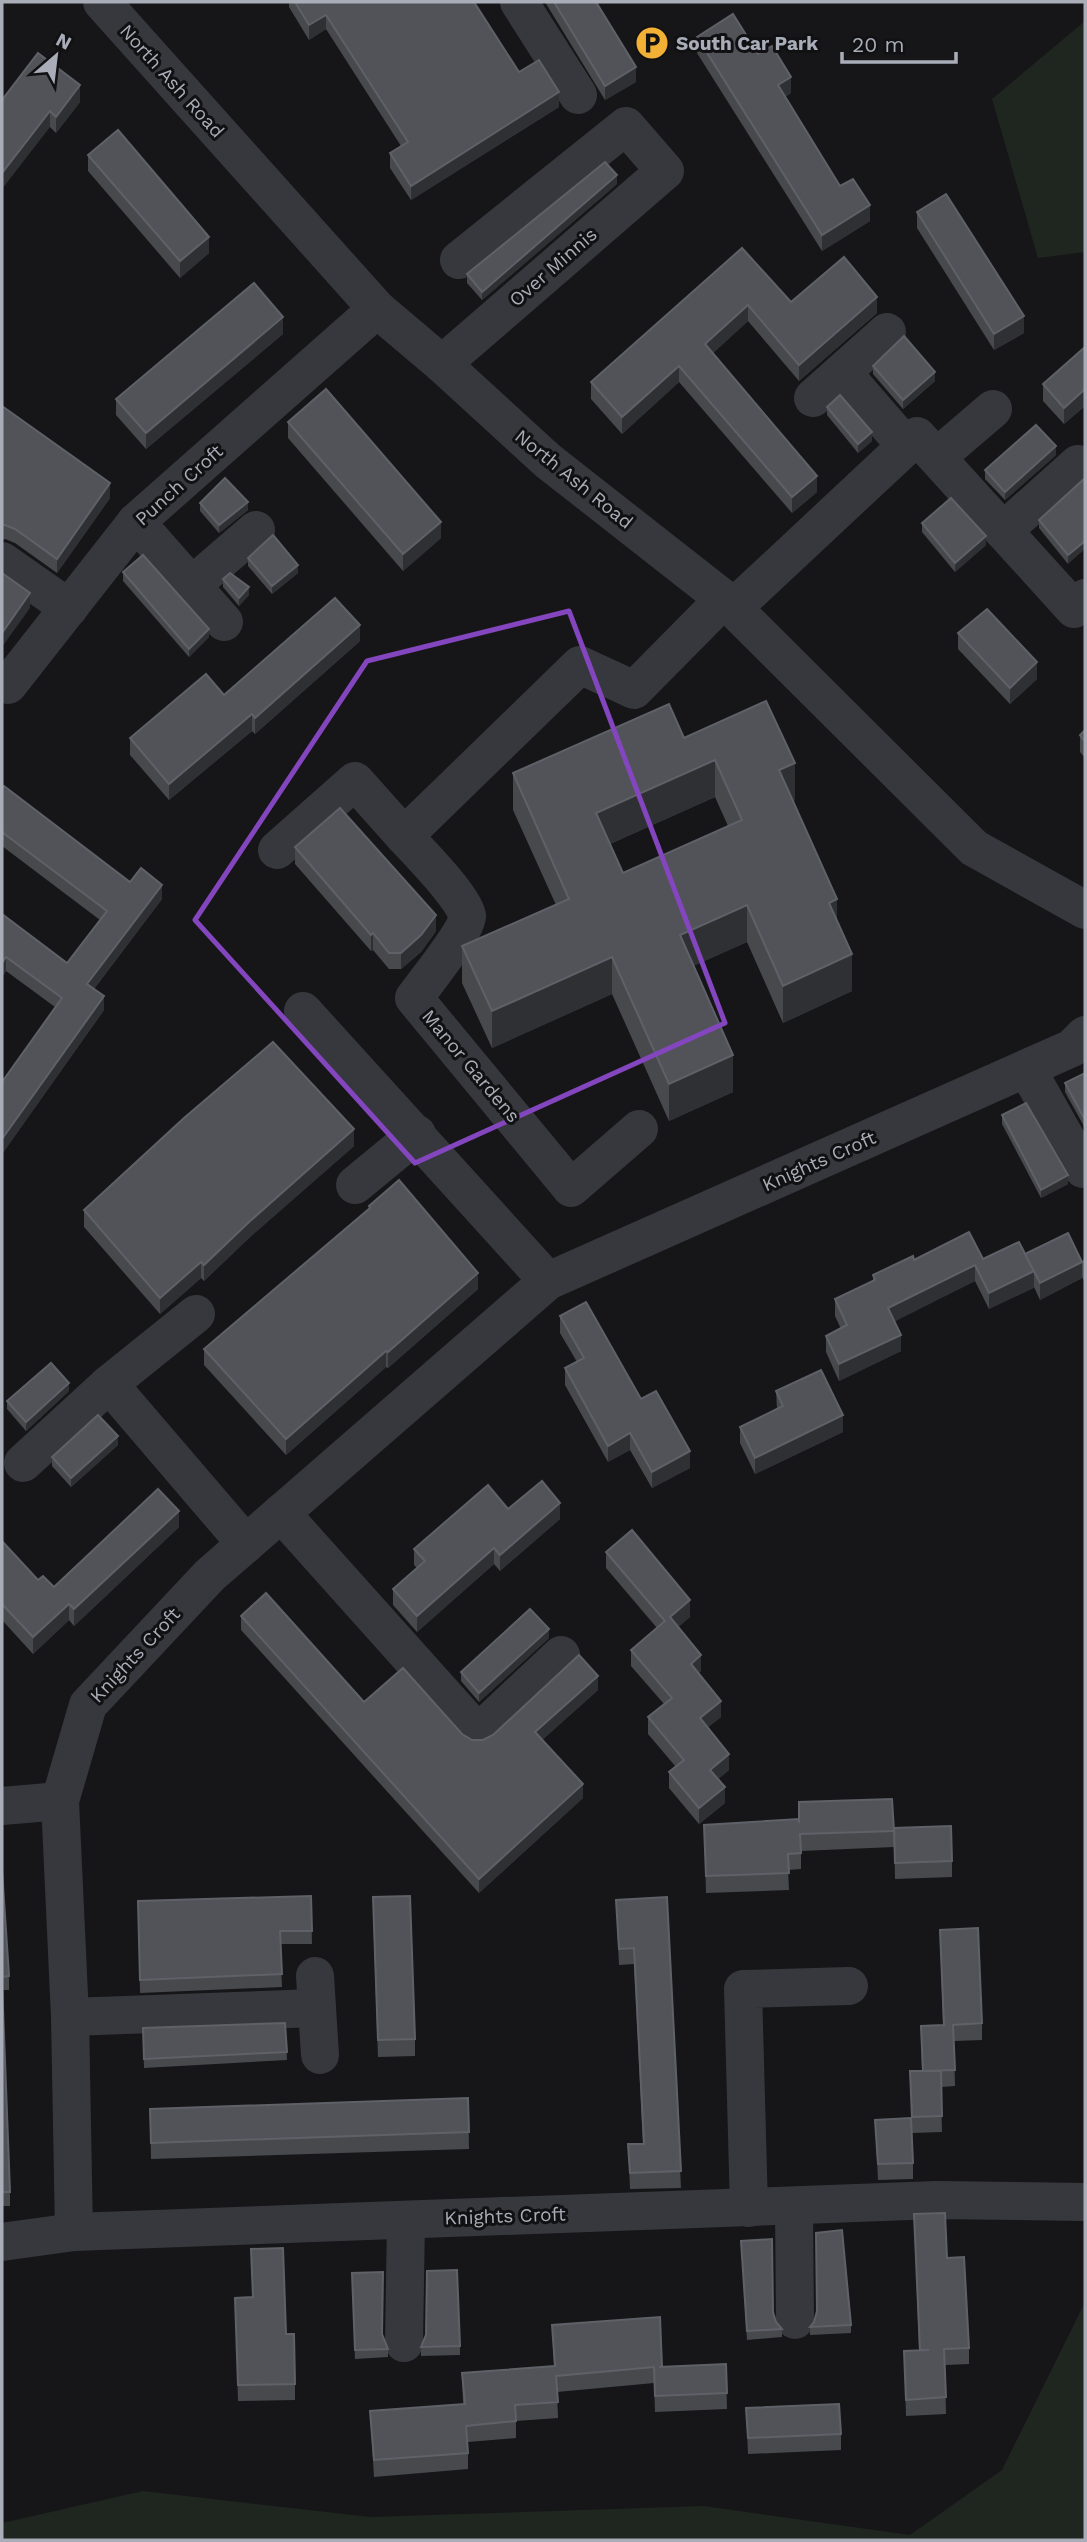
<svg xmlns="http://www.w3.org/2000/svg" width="1087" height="2542" viewBox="0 0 1087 2542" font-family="'Work Sans',sans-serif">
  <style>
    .green { fill: #1e261f }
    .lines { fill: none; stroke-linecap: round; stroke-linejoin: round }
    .minor { stroke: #37383d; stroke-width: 38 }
    .wall { fill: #47494d; fill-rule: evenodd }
    .shaded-wall { fill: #2f3033 }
    .building { fill: #525359; stroke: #5f6168; stroke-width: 2; fill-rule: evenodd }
    .marked { fill: none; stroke: #8446be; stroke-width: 5; stroke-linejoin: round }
    .labels { text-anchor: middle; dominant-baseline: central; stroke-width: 6; stroke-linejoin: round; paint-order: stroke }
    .poi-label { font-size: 19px; font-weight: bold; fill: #a8adb8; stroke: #111113; text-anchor: start }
    .street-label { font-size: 19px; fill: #a8adb8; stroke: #111113 }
  </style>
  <rect width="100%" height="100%" fill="#161618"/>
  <g class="green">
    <polygon points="1085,21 1085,252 1038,258 992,99"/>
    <polygon points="1085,2302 1085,2540 2,2540 2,2523 143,2491 370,2517 704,2506 910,2535 1002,2470"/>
  </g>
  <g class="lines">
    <g class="minor">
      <polyline points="102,2 377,309 442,364 548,461 724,599 974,848 1085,910"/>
      <polyline points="519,2 578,95"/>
      <polyline points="442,364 665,171 626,126 459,260"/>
      <polyline points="842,372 906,446"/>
      <polyline points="813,398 887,332"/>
      <polyline points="937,457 993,409"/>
      <polyline points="136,522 224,622"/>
      <polyline points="1003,531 1078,464"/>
      <polyline points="2,561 69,608"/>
      <polyline points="191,586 256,530"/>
      <polyline points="733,608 917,436 1074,609 1085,598"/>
      <polyline points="8,685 136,522 377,309"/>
      <polyline points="277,850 355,781 404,836"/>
      <polyline points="303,1011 548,1281"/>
      <polyline points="1027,1069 1083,1169"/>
      <path d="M639,1129L571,1188L414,998C425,983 467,931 467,916C466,900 417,850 404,836L580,665L634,690L724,599"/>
      <polyline points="355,1185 417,1134"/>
      <polyline points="109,1384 246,1544"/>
      <polyline points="23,1463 109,1384 196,1314"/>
      <polyline points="281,1513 478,1733 561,1655"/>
      <polyline points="2,1806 60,1801"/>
      <polyline points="315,1976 320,2055"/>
      <polyline points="70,2017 317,2008"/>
      <polyline points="794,2206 795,2320"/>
      <polyline points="749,2208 743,1989 849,1986"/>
      <polyline points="74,2232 70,2017 60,1801 88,1705 210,1575 548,1281 1072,1048 1085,1035"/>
      <polyline points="2,2242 74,2232 937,2200 1085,2202"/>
      <polyline points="404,2343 406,2220"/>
    </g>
  </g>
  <g class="wall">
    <polygon points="289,2 474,2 519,72 559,107 411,200 390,168 390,153 401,146 326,29 309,40 289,7"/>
    <polygon points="545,2 596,2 636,82 605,100"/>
    <polygon points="697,37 758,54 791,93 785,97 840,186 870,221 822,251 697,53"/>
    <polygon points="2,100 80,102 56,133 50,127"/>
    <polygon points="88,155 209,253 180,278 88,171"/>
    <polygon points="617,184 482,300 467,283 467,274"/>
    <polygon points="917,212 1024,333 994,350 917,228"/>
    <polygon points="742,248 791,302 877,313 799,381 748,321 713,353 817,492 792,513 679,382 622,434 591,399 591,382"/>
    <polygon points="283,334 146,449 116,415 116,399"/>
    <polygon points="1085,347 1085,406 1064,424 1043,401 1043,384"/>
    <polygon points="873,366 935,381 903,409 873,374"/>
    <polygon points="2,406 110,498 57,573 15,543 5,539 2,540"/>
    <polygon points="827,407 872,441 858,453 827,415"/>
    <polygon points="288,422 441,538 403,571 288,438"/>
    <polygon points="1056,455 1005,500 985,479 985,470"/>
    <polygon points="1085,478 1068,564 1039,528 1039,520"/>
    <polygon points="200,503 248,510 219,533 200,511"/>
    <polygon points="922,523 986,545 955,572 922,532"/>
    <polygon points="248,558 298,573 272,594 248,566"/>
    <polygon points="123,572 209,637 189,657 123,581"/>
    <polygon points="223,579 249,595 239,606 223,587"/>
    <polygon points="958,633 1037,679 1010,704 958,649"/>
    <polygon points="360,641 255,734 252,731 169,800 130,755 130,738 224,695"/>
    <polygon points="1085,730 1085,758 1080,752 1080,735"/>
    <path d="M684,738L795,800L793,801L837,921L852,991L783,1023L747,942L693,966L733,1092L669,1121L612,994L492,1048L462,983V946L556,905L513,810V773ZM715,797L728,826L623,873L610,844Z"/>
    <polygon points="2,789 130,882 162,899 94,989 104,1010 2,1154 2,1082 55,1007 6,971 2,977 2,914 67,963 100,920 2,846"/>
    <polygon points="295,847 436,931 421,952 401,969 389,969 373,950 371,951 295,864"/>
    <polygon points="1085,1073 1085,1128 1065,1092 1065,1083"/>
    <polygon points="1002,1115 1068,1184 1041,1198 1002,1124"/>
    <polygon points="354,1146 249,1238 204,1281 201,1278 160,1314 84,1227 84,1210"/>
    <polygon points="369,1206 478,1289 388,1368 386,1367 286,1455 204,1365 204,1349 369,1209"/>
    <polygon points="1025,1255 1082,1261 1085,1258 1085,1283 1082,1277 1082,1278 1040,1300 1034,1287 989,1309 975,1281 894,1321 901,1351 839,1381 826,1352 826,1336 841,1329 835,1316 835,1299 873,1282 873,1275 914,1260 983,1259"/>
    <polygon points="560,1316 641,1399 690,1468 652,1488 630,1450 608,1462 565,1385 565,1368 577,1362 560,1333"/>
    <polygon points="69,1391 26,1431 7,1409 7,1401"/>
    <polygon points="776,1391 843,1432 755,1474 740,1443 740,1427 777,1409"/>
    <polygon points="118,1445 71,1487 52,1466 52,1457"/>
    <polygon points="508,1509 560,1519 500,1571 494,1564 417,1632 393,1605 393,1589 417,1568 414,1565 414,1549"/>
    <polygon points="179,1527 74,1626 69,1620 33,1654 2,1620 2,1541 38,1580 54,1587"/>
    <polygon points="606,1552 690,1617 678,1627 701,1671 699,1673 721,1717 708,1727 729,1770 718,1779 725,1803 699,1824 669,1788 669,1772 676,1767 648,1734 648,1717 664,1704 631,1666 631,1650 657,1628 606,1568"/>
    <polygon points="241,1616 364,1702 462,1734 472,1740 483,1740 598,1690 542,1740 583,1798 479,1893 241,1630"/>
    <polygon points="549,1638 479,1702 461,1681 461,1672"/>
    <polygon points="704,1825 894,1831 894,1847 801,1851 801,1869 788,1870 789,1890 706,1893"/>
    <polygon points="894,1828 952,1861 952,1877 895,1879"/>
    <polygon points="2,1870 9,1976 9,1990 2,1990 10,2192 10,2206 2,2206"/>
    <polygon points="311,1896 312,1944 280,1944 282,1987 140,1993 138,1901"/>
    <polygon points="667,1897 681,2188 630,2189 628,2144 643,2144 634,1964 619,1965 616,1900"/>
    <polygon points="373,1913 415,2039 415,2056 378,2057"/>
    <polygon points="940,1930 982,2023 982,2040 954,2041 955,2086 941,2087 942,2132 912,2133 910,2071 922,2071 921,2026 943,2025"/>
    <polygon points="285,2023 287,2060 144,2068 143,2028"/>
    <polygon points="468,2098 469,2149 151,2159 150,2109"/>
    <polygon points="875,2120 913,2163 913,2179 878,2180"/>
    <polygon points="914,2214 947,2258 969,2348 969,2364 945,2365 946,2414 906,2416 904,2351 919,2350"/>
    <polygon points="741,2241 773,2312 776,2322 782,2329 782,2337 747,2340"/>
    <polygon points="251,2249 286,2334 295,2384 295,2400 238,2401 235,2298 253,2297"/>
    <polygon points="352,2273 382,2335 388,2349 388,2357 355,2359"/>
    <polygon points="814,2322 851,2325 851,2333 810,2335 810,2327"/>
    <polygon points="552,2325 662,2367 726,2364 727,2409 655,2412 654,2383 557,2392 558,2418 516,2421 516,2438 468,2442 468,2469 374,2477 370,2411 463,2404 462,2373 554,2366"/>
    <polygon points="460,2346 460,2355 421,2356 421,2347"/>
    <polygon points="746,2408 841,2434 841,2450 748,2454"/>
  </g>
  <g class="shaded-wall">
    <polygon points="326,15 326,29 309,40 309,25"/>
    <polygon points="636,67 636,82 605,100 605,86"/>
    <polygon points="791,77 791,93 778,101 778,85"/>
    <polygon points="80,85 80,102 56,133 56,117"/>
    <polygon points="559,92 559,107 411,200 411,186"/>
    <polygon points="50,111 50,127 2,189 2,173"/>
    <polygon points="617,175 617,184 482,300 482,292"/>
    <polygon points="870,205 870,221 822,251 822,235"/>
    <polygon points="209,237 209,253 180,278 180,261"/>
    <polygon points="877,297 877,313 799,381 799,365"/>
    <polygon points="748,305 748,321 705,360 705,344"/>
    <polygon points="1024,316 1024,333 994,350 994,334"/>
    <polygon points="283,317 283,334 146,449 146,433"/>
    <polygon points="679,366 679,382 622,434 622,417"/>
    <polygon points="935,372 935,381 903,409 903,400"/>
    <polygon points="1085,389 1085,406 1064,424 1064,408"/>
    <polygon points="872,432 872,441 858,453 858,444"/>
    <polygon points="1056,446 1056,455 1005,500 1005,492"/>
    <polygon points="817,476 817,492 792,513 792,497"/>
    <polygon points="110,483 110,498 57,573 57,559"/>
    <polygon points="248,502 248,510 219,533 219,525"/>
    <polygon points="441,522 441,538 403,571 403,554"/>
    <polygon points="986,536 986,545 955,572 955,563"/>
    <polygon points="1085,541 1085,549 1068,564 1068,555"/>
    <polygon points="298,565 298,573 272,594 272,586"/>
    <polygon points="249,587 249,595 239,606 239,598"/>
    <polygon points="30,593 30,608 2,647 2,633"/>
    <polygon points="360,625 360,641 255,734 255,718"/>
    <polygon points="209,629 209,637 189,657 189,649"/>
    <polygon points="1037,662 1037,679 1010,704 1010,688"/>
    <polygon points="252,714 252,731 169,800 169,784"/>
    <polygon points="715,760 715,797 596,850 596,813"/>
    <polygon points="795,763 795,800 779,807 779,770"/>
    <polygon points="162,885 162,899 87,998 87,984"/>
    <polygon points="837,899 837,936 829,903"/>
    <polygon points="747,905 747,942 680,972 680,935"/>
    <polygon points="436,915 436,931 421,952 401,969 401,953"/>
    <polygon points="373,933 373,950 371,951 371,935"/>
    <polygon points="852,954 852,991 783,1023 783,986"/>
    <polygon points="6,957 6,971 2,977 2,963"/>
    <polygon points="612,957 612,994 492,1048 492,1011"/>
    <polygon points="104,996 104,1010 2,1154 2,1139"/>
    <polygon points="733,1055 733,1092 669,1121 669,1084"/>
    <polygon points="354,1129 354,1146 249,1238 204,1281 204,1265 249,1222"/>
    <polygon points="1068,1175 1068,1184 1041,1198 1041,1190"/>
    <polygon points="201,1262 201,1278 160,1314 160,1298"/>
    <polygon points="1082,1262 1082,1278 1040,1300 1040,1283"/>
    <polygon points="975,1265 975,1281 888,1325 888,1308"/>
    <polygon points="1034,1271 1034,1288 989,1309 989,1293"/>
    <polygon points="478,1273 478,1289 388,1368 388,1352"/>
    <polygon points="901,1335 901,1351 839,1381 839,1364"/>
    <polygon points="386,1351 386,1367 286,1455 286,1439"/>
    <polygon points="69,1383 69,1391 26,1431 26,1422"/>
    <polygon points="843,1415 843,1432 755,1474 755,1458"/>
    <polygon points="630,1433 630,1450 608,1462 608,1446"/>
    <polygon points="118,1436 118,1445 71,1487 71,1478"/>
    <polygon points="690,1451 690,1468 652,1488 652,1472"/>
    <polygon points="560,1503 560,1519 500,1571 500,1555"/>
    <polygon points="179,1511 179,1527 74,1626 74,1609"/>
    <polygon points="494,1548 494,1564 417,1632 417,1616"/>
    <polygon points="690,1600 690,1617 670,1634 670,1617"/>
    <polygon points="69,1604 69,1620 33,1654 33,1637"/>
    <polygon points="549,1629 549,1638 479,1702 479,1693"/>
    <polygon points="701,1655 701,1671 691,1680 691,1664"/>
    <polygon points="598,1676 598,1690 535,1746 535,1732"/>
    <polygon points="721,1701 721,1717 700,1734 700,1718"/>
    <polygon points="729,1754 729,1770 710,1786 710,1770"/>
    <polygon points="583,1784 583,1798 479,1893 479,1879"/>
    <polygon points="725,1787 725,1803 699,1824 699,1808"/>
  </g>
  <g class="building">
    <polygon points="295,2 474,2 519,72 539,60 559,92 411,186 390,153 408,142 326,15 309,25"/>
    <polygon points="554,2 596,2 636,67 605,86"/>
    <polygon points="733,14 758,54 772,46 791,77 778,85 840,186 853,179 870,205 822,235 697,37"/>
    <polygon points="38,53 80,85 56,117 50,111 2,173 2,100"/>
    <polygon points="118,130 209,237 180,261 88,155"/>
    <polygon points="605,162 617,175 482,292 467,274"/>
    <polygon points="946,194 1024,316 994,334 917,212"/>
    <polygon points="742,248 791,302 844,257 877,297 799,365 748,305 705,344 817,476 792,497 679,366 622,417 591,382"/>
    <polygon points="254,283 283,317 146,433 116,399"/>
    <polygon points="904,336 935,372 903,400 873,366"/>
    <polygon points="1085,347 1085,389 1064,408 1043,384"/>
    <polygon points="326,389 441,522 403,554 288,422"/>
    <polygon points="840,395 872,432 858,444 827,407"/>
    <polygon points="2,406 110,483 57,559 15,529 5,525 2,525"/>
    <polygon points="1036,425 1056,446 1005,492 985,470"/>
    <polygon points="225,478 248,502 219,525 200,503"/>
    <polygon points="1085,478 1085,541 1068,555 1039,520"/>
    <polygon points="951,498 986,536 955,563 922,523"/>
    <polygon points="273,535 298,565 272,586 248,558"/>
    <polygon points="143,555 209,629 189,649 123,572"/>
    <polygon points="2,573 30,593 2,633"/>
    <polygon points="230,573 249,587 239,598 223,579"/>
    <polygon points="335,598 360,625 255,718 252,714 169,784 130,738 206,674 224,695"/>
    <polygon points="987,609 1037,662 1010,688 958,633"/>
    <path d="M766,701L795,763L779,770L837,899L829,903L852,954L783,986L747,905L680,935L733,1055L669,1084L612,957L492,1011L462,946L569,899L513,773L669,704L684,738ZM715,760L742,820L623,873L596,813Z"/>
    <polygon points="1085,730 1085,742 1080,735"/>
    <polygon points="4,786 130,882 141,868 162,885 87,984 104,996 2,1139 2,1082 62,998 6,957 2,963 2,914 67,963 107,911 2,832 2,789"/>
    <polygon points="340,808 436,915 421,935 401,953 389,953 373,933 371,935 295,847"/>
    <polygon points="273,1042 354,1129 249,1222 204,1265 201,1262 160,1298 84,1210 184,1118"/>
    <polygon points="1085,1073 1085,1120 1065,1083"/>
    <polygon points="1026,1103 1068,1175 1041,1190 1002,1115"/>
    <polygon points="399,1180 478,1273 388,1352 386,1351 286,1439 204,1349 370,1208 369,1206"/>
    <polygon points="969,1232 983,1259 1019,1242 1034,1271 989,1293 975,1265 888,1308 901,1335 839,1364 826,1336 847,1325 835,1299 875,1280 873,1275 913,1256 914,1260"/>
    <polygon points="1068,1233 1082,1262 1040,1283 1025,1254"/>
    <polygon points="586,1302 641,1399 656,1391 690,1451 652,1472 630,1433 608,1446 565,1368 584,1358 560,1316"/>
    <polygon points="51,1363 69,1383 26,1422 7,1401"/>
    <polygon points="821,1370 843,1415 755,1458 740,1427 783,1406 776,1391"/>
    <polygon points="98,1415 118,1436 71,1478 52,1457"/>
    <polygon points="542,1481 560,1503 500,1555 494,1548 417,1616 393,1589 425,1561 414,1549 488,1485 508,1509"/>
    <polygon points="158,1489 179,1511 74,1609 69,1604 33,1637 2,1604 2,1541 38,1580 43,1576 54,1587"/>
    <polygon points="632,1530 690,1600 670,1617 701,1655 691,1664 721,1701 700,1718 729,1754 710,1770 725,1787 699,1808 669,1772 684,1760 648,1717 672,1698 631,1650 665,1621 606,1552"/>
    <polygon points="266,1593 364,1702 403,1668 462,1734 472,1740 483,1740 493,1735 579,1655 598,1676 535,1732 583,1784 479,1879 241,1616"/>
    <polygon points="530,1609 549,1629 479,1693 461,1672"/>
    <polygon points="892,1799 894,1831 800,1834 801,1853 788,1854 789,1873 706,1876 704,1825 799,1819 799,1823 799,1802"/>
    <polygon points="951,1826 952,1861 895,1863 894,1828"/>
    <polygon points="2,1870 9,1976 2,1977"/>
    <polygon points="311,1896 312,1931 280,1931 282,1974 140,1980 138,1901"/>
    <polygon points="410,1896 415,2039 378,2040 373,1897"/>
    <polygon points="667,1897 681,2171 630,2173 628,2144 644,2144 634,1948 619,1949 616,1900"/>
    <polygon points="978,1928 982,2023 953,2025 955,2070 923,2071 921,2026 944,2025 940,1930"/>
    <polygon points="2,1982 10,2192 2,2192"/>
    <polygon points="285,2023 287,2052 144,2059 143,2028"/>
    <polygon points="910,2071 941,2071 942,2116 912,2117"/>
    <polygon points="468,2098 469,2132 151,2143 150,2109"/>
    <polygon points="911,2118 913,2163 878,2164 875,2120"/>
    <polygon points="945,2213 947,2258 964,2257 969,2348 944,2349 946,2397 906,2400 904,2351 929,2350 920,2350 914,2214"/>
    <polygon points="842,2230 851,2325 810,2327 814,2322 817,2311 816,2233"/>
    <polygon points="772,2239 773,2312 776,2322 782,2329 747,2331 741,2241"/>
    <polygon points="283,2248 286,2334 294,2334 295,2384 238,2385 235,2298 253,2297 251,2249"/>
    <polygon points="457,2270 460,2346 421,2347 426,2335 427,2271"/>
    <polygon points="383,2272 382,2334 388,2349 355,2350 352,2273"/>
    <polygon points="660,2317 662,2367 659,2367 726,2364 727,2393 655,2396 654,2367 556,2376 558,2402 515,2405 516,2421 466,2426 468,2453 374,2460 370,2411 465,2404 462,2373 555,2366 552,2325"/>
    <polygon points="839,2404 841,2434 748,2438 746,2408"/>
  </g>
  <path class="marked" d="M569,611L725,1023L415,1163L195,920L367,661Z"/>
  <defs>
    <symbol id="parking-disc" viewBox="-11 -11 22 22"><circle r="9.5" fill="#f2b134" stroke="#111113"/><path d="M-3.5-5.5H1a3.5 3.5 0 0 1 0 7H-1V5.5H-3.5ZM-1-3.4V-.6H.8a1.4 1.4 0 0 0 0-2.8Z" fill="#111"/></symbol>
  </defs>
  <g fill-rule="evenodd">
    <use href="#parking-disc" x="633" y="24" width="38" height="38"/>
  </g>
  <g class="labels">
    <g class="poi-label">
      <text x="676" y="43">South Car Park</text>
    </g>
    <g class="street-label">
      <text transform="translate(172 81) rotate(48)">North Ash Road</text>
      <text transform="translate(553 267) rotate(-41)">Over Minnis</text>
      <text transform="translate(574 479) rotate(39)">North Ash Road</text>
      <text transform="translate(179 485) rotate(-42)">Punch Croft</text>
      <text transform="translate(471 1066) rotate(50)">Manor Gardens</text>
      <text transform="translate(819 1161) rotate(-24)">Knights Croft</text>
      <text transform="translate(135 1655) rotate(-47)">Knights Croft</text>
      <text transform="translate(505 2216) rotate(-2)">Knights Croft</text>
    </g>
  </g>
  <rect width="1087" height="2542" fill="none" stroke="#a8adb8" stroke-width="7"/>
  <g transform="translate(56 56) rotate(28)" stroke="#111113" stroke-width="5" paint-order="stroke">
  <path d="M0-5L12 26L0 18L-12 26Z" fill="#a8adb8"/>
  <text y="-10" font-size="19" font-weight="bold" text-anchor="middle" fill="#a8adb8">N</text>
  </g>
  <path d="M842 52v10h114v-10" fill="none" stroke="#a8adb8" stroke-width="3.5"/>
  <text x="852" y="52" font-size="21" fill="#a8adb8" stroke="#111113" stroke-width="5" paint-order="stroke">20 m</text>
</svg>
